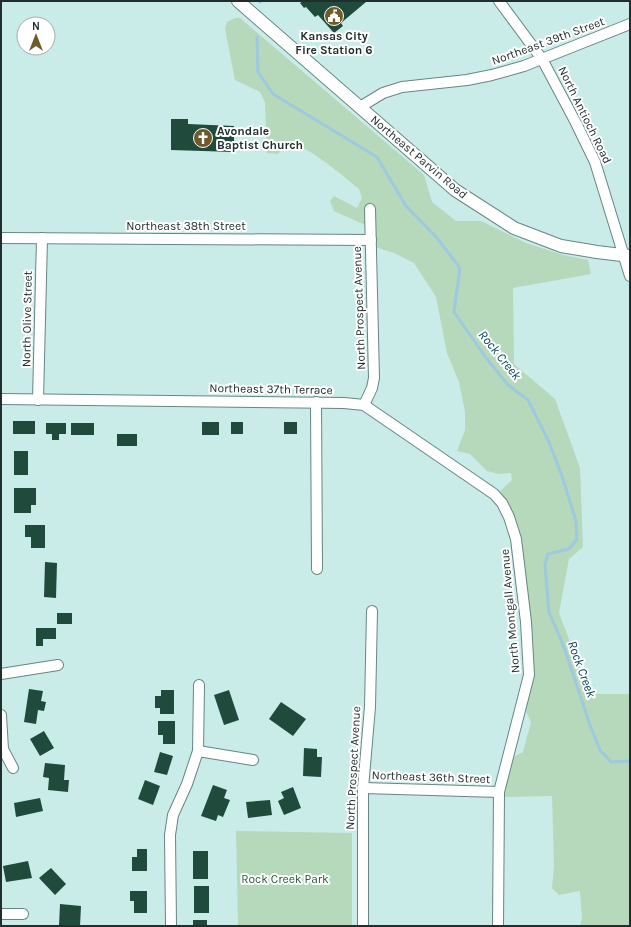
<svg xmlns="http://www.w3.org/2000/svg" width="631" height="927" viewBox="0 0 631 927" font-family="Karla,sans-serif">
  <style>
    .green { fill: #b6d8bb }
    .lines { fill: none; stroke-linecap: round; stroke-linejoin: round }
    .stream { stroke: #9dcade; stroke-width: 3 }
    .building { fill: #1f4a3c }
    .minor-casing { stroke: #678683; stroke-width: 12 }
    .major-casing { stroke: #678683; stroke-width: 14 }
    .minor { stroke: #fff; stroke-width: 10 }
    .major { stroke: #fff; stroke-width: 12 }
    .labels { text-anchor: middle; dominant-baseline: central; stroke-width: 4; stroke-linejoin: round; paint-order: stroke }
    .poi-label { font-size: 12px; font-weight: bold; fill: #212e2d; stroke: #fff }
    .street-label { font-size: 12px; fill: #212e2d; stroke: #fff }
    .park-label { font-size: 12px; fill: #255831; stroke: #fff }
    .water-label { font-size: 13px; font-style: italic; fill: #09475c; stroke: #fff }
  </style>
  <rect width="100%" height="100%" fill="#caece9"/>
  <g class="green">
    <path d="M235,18H240L424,175L432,202L456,221H481L526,243L563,255L588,260L591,274L513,288L514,364L555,399L580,468L583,547L569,559L559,613L590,694H630V926H580L582,918L580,891L559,895L552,888L554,866L552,796L503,797L504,787L513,757L523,752L531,722L526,711L533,677V661L520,537L514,515L500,491L512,480L511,473L498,474L487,471L470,454L457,451L465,430V412L459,382L447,353L436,297L414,263L394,253L375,247L374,229L334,211L330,201L334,196L357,208L362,198L359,189C347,179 307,145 294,145C287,145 282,149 278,154L267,153L265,102L260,92L235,80L225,29L227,22Z"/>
    <polygon points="236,831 352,833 352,926 238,926"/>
  </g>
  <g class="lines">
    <g class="stream">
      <polyline points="260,2 260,1"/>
      <polyline points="257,37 258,72 273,94 377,157 406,206 437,238 460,268 454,312 487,359 508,385 528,400 549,442 562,476 576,521 577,539 569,549 548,554 545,564 549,612 564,647 590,725 600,750 611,762 630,761"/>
    </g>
  </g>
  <g class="building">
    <polygon points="303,1 365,1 366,2 341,23 343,26 334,33 318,15 315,17 306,7 304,8 300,3"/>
    <polygon points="171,119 188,119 188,124 234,126 234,152 171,150"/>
    <rect x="13" y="421" width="22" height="13"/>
    <rect x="202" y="422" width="17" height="13"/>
    <rect x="231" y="422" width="12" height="12"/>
    <rect x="284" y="422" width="13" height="12"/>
    <polygon points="46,423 66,423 66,434 59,434 59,440 52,440 52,434 46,434"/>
    <rect x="71" y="423" width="23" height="12"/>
    <rect x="117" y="434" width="20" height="12"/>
    <rect x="14" y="451" width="14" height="24"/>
    <polygon points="14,488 36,488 36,505 31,505 31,513 14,513"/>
    <polygon points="25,525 45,525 45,548 31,548 31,537 25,537"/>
    <polygon points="45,562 57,563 56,598 44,597"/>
    <rect x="57" y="613" width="15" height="11"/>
    <polygon points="36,628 56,628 56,639 43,639 43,646 36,646"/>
    <polygon points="29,689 43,691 41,701 46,702 44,711 38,710 36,724 24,722"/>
    <polygon points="161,690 174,690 174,714 160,714 160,708 155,708 155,696 161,696"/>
    <polygon points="229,690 239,720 224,725 214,695"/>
    <polygon points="281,702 306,719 293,736 269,719"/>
    <polygon points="158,721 175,721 175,744 163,744 163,735 158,735"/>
    <polygon points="44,731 54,748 40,756 30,739"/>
    <polygon points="304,748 317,749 317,757 322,757 321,777 303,776"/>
    <polygon points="160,752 173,756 167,775 154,772"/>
    <polygon points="45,763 65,765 64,780 69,780 68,792 48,790 49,778 43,777"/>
    <polygon points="145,780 160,786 153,805 138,799"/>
    <polygon points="213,785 227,790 224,798 230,800 223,817 218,815 216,821 201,816"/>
    <polygon points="293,787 301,808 284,815 278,801 284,798 281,792"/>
    <polygon points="40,798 43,811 16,817 14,803"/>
    <polygon points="270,800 272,815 248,818 246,802"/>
    <polygon points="137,849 147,849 147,871 132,871 132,857 137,857"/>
    <rect x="193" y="851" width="15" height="28"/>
    <polygon points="28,861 32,878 6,882 3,866"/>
    <polygon points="51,868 66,884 55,895 39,878"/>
    <rect x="194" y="886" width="15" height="27"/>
    <polygon points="130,891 147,891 147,913 134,913 134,901 130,901"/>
    <polygon points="60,904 81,906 80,926 59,926"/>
    <rect x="193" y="920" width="14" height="6"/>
  </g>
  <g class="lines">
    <defs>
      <g id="minor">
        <polyline points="499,1 542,59 576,123 595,162 630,276"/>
        <polyline points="360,107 383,93 402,87 467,80 492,75 524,66 630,24"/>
        <polyline points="1,238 371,240"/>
        <polyline points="1,399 344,403 364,405 494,494 502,503 509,517 516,539 526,622 529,675 499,792 498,926"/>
        <polyline points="38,400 42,238"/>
        <polyline points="316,402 317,569"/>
        <polyline points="364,405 372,388 374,378 370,209"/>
        <polyline points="1,674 58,665"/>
        <polyline points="1,715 3,749 13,768"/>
        <polyline points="198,751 253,760"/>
        <polyline points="363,788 499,792"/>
        <polyline points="1,914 23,914"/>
        <polyline points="171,926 170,835 173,815 187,784 198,751 199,685"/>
        <polyline points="363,926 363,788 370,707 372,611"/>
      </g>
      <polyline id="major" points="238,1 455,190 514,228 561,246 597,252 630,256"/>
    </defs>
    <use href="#minor" class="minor-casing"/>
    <use href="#major" class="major-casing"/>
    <use href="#minor" class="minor"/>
    <use href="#major" class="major"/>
  </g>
  <defs>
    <symbol id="civic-disc" viewBox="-11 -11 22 22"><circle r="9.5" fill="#6d5c2a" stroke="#fff"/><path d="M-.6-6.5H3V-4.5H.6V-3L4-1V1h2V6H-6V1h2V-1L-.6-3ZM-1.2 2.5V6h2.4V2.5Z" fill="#fff"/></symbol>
    <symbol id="church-disc" viewBox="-11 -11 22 22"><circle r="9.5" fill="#6d5c2a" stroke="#fff"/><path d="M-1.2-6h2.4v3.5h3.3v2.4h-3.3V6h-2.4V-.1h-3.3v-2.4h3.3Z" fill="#fff"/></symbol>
  </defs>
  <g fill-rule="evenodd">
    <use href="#civic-disc" x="323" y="5" width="22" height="22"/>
    <use href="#church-disc" x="192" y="127" width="22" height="22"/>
  </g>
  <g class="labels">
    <g class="poi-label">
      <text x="334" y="36">Kansas City<tspan x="334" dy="14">Fire Station 6</tspan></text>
      <text x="217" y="131" text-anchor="start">Avondale<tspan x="217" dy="14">Baptist Church</tspan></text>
    </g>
    <g class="street-label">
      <text transform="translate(548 41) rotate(-20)">Northeast 39th Street</text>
      <text transform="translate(585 115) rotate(64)">North Antioch Road</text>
      <text transform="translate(419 157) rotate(40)">Northeast Parvin Road</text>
      <text x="186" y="226">Northeast 38th Street</text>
      <text transform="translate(359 308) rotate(-92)">North Prospect Avenue</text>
      <text transform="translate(27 319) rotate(-89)">North Olive Street</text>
      <text transform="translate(271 389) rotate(1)">Northeast 37th Terrace</text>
      <text transform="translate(510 611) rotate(-95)">North Montgall Avenue</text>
      <text transform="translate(353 768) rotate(-87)">North Prospect Avenue</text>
      <text transform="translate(431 777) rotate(2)">Northeast 36th Street</text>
    </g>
    <g class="park-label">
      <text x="285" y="879">Rock Creek Park</text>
    </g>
    <g class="water-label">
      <text transform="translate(500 355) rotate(51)">Rock Creek</text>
      <text transform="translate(582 669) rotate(70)">Rock Creek</text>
    </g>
  </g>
  <rect width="631" height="927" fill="none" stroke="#212e2d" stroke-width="4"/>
  <g transform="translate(36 36)"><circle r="19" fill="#ffffff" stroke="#a6abab"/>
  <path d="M0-3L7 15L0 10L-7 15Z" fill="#6d5c2a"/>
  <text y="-6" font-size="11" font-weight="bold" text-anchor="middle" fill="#212e2d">N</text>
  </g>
</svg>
